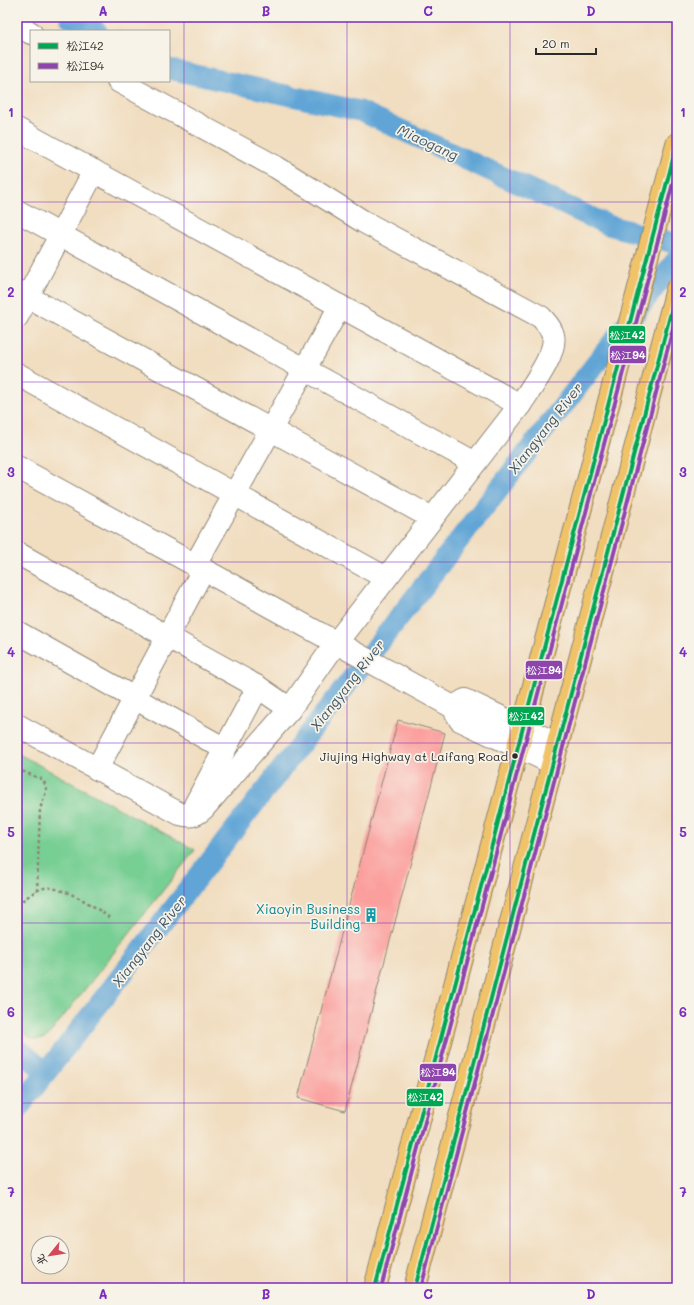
<svg xmlns="http://www.w3.org/2000/svg" width="694" height="1305" viewBox="0 0 694 1305" font-family="Mali,'LXGW WenKai TC',sans-serif">
  <style>
    .green { fill: #78cf94; stroke: #527d60 }
    .lines { fill: none; stroke-linecap: round; stroke-linejoin: round }
    .canal { stroke: #61a5d6; stroke-width: 21 }
    .building { fill: #fb9f9d }
    .minor-casing { stroke: #8e8475; stroke-width: 24 }
    .major-casing { stroke: #8e8475; stroke-width: 24 }
    .path { stroke: #8e8475; stroke-width: 2.5; stroke-dasharray: 3 3; stroke-linecap: butt }
    .minor { stroke: #fff; stroke-width: 22 }
    .major { stroke: #f0c369; stroke-width: 22 }
    .bus-1-casing { stroke: #f7f3e8; stroke-width: 7 }
    .bus-2-casing { stroke: #f7f3e8; stroke-width: 7 }
    .bus-1 { stroke: #00a651; stroke-width: 4 }
    .bus-2 { stroke: #8e44ad; stroke-width: 4 }
    .grid { fill: none; stroke: #7b2cbf; stroke-width: 1; stroke-opacity: 0.55 }
    .bus-dot { fill: #2b2b2b; stroke: #f7f3e8; stroke-width: 1.5 }
    .labels { text-anchor: middle; dominant-baseline: central; stroke-width: 3.5; stroke-linejoin: round; paint-order: stroke }
    .bus-label { font-size: 12px; fill: #2b2b2b; stroke: #f7f3e8; text-anchor: end }
    .culture-label { font-size: 13px; fill: #0d838f; stroke: #f7f3e8; text-anchor: end }
    .water-label { font-size: 14px; font-style: italic; fill: #3e5667; stroke: #f7f3e8 }
    .line-badge { stroke: #f7f3e8; stroke-width: 1.5 }
    .badge-label { font-size: 11px; text-anchor: middle; font-weight: bold; fill: #fff }
    .neatline { fill: none; stroke: #7b2cbf; stroke-width: 1.5 }
    .grid-label { font-size: 13px; text-anchor: middle; font-weight: bold; fill: #7b2cbf }
  </style>
  <rect width="100%" height="100%" fill="#f7f3e8"/>
  <filter id="ink" filterUnits="userSpaceOnUse"><feTurbulence type="fractalNoise" baseFrequency=".025" numOctaves="2"/><feDisplacementMap in="SourceGraphic" scale="8" xChannelSelector="R" yChannelSelector="G"/><feConvolveMatrix kernelMatrix="1 2 1 2 8 2 1 2 1" color-interpolation-filters="sRGB"/></filter>
  <filter id="wash" filterUnits="userSpaceOnUse"><feTurbulence type="fractalNoise" baseFrequency=".012" numOctaves="4" result="noise"/><feDisplacementMap in="SourceGraphic" scale="16" xChannelSelector="R" yChannelSelector="G"/><feGaussianBlur stdDeviation="0.9" result="paint"/><feColorMatrix in="noise" values="0 0 0 0 0 0 0 0 0 0 0 0 0 0 0 0 0 1.4 0 .05"/><feComposite in="paint" operator="in"/></filter>
  <g filter="url(#wash)">
    <rect width="100%" height="100%" fill="#f1ddbf"/>
    <path class="green" d="M17,753L195,850L48,1036C35,1045 27,1036 17,1027Z"/>
    <g class="lines">
      <g class="canal">
        <polyline points="70,17 97,31"/>
        <polyline points="169,69 360,111 608,225 677,244"/>
        <polyline points="17,1048 46,1072"/>
        <polyline points="17,1110 677,259"/>
      </g>
    </g>
    <g id="blocks">
      <polygon class="building" points="398,720 445,733 345,1111 298,1098"/>
    </g>
  </g>
  <g filter="url(#ink)">
    <use href="#blocks" fill-opacity="0" stroke="#8e8475" stroke-width="1"/>
    <g class="lines">
      <defs>
        <g id="minor">
          <polyline points="17,25 31,33"/>
          <polyline points="17,129 520,405"/>
          <polyline points="17,211 475,463"/>
          <polyline points="17,291 432,518"/>
          <polyline points="17,317 94,171"/>
          <polyline points="17,374 386,578"/>
          <polyline points="17,467 453,707 460,720 552,763"/>
          <polyline points="17,553 258,687 290,709"/>
          <polyline points="195,565 340,306"/>
          <polyline points="17,632 225,749"/>
          <polyline points="453,707 465,700 557,744"/>
          <path d="M17,725L180,814C190,817 195,816 203,809L290,709L336,643L520,405C530,389 558,353 553,335C551,327 546,323 541,317L364,222L276,167L118,81"/>
          <polyline points="97,769 203,570"/>
          <polyline points="195,805 258,687"/>
        </g>
        <g id="major">
          <polyline points="375,1288 677,144"/>
          <polyline points="415,1288 677,289"/>
        </g>
      </defs>
      <use href="#minor" class="minor-casing"/>
      <use href="#major" class="major-casing"/>
      <g class="path">
        <polyline points="17,769 41,779 46,785 46,792 40,809 37,891"/>
        <path d="M17,904C25,899 35,890 44,888C48,887 52,888 56,889C78,895 94,906 111,919"/>
      </g>
      <use href="#minor" class="minor"/>
      <use href="#major" class="major"/>
      <defs>
        <g id="bus-1">
          <polyline points="375,1288 677,144"/>
          <polyline points="415,1288 677,289"/>
        </g>
        <g id="bus-2">
          <polyline points="381,1288 677,168"/>
          <polyline points="421,1288 677,313"/>
        </g>
      </defs>
      <use href="#bus-1" class="bus-1-casing"/>
      <use href="#bus-2" class="bus-2-casing"/>
      <use href="#bus-1" class="bus-1"/>
      <use href="#bus-2" class="bus-2"/>
    </g>
  </g>
  <path class="grid" d="M184,17V1288M347,17V1288M510,17V1288M17,202H677M17,382H677M17,562H677M17,743H677M17,923H677M17,1103H677"/>
  <defs>
    <symbol id="building-bare" viewBox="-9 -9 18 18"><path d="M-4-6H4V6H1V3H-1V6H-4ZM-2.5-4.3h1.7v1.8h-1.7ZM.8-4.3h1.7v1.8H.8ZM-2.5-1h1.7V.8h-1.7ZM.8-1h1.7V.8H.8Z" fill="#0f9aa8" stroke="#f7f3e8" stroke-width="2.5" paint-order="stroke"/></symbol>
  </defs>
  <g fill-rule="evenodd">
    <use href="#building-bare" x="361" y="905" width="20" height="20"/>
  </g>
  <circle class="bus-dot" cx="515" cy="756" r="3.5"/>
  <g class="labels">
    <g class="bus-label">
      <text x="508" y="756">Jiujing Highway at Laifang Road</text>
    </g>
    <g class="culture-label">
      <text x="360" y="908">Xiaoyin Business<tspan x="360" dy="15">Building</tspan></text>
    </g>
    <g class="water-label">
      <text transform="translate(428 142) rotate(25)">Miaogang</text>
      <text transform="translate(545 428) rotate(-52)">Xiangyang River</text>
      <text transform="translate(347 685) rotate(-52)">Xiangyang River</text>
      <text transform="translate(149 941) rotate(-52)">Xiangyang River</text>
    </g>
  </g>
  <g class="line-badge">
    <rect x="608" y="325" width="38" height="19" rx="4" fill="#00a651"/>
    <rect x="609" y="345" width="38" height="19" rx="4" fill="#8e44ad"/>
    <rect x="525" y="660" width="38" height="20" rx="4" fill="#8e44ad"/>
    <rect x="507" y="706" width="38" height="20" rx="4" fill="#00a651"/>
    <rect x="419" y="1063" width="38" height="19" rx="4" fill="#8e44ad"/>
    <rect x="406" y="1088" width="38" height="19" rx="4" fill="#00a651"/>
  </g>
  <g class="badge-label">
    <text x="627" y="339">松江42</text>
    <text x="628" y="359">松江94</text>
    <text x="544" y="674">松江94</text>
    <text x="526" y="720">松江42</text>
    <text x="438" y="1076">松江94</text>
    <text x="425" y="1101">松江42</text>
  </g>
  <rect width="694" height="1305" fill="none" stroke="#f7f3e8" stroke-width="44"/>
  <rect x="30" y="30" width="140" height="52" fill="#f7f3e8" stroke="#a5a39c"/>
  <rect x="38" y="43" width="20" height="6" fill="#00a651" stroke="#a5a39c"/>
  <text x="66" y="50" font-size="12" fill="#2b2b2b">松江42</text>
  <rect x="38" y="63" width="20" height="6" fill="#8e44ad" stroke="#a5a39c"/>
  <text x="66" y="70" font-size="12" fill="#2b2b2b">松江94</text>
  <g transform="translate(50 1255) rotate(240)"><circle r="19" fill="#f7f3e8" stroke="#a5a39c"/>
  <path d="M0-3L7 15L0 10L-7 15Z" fill="#d1495b"/>
  <text y="-6" font-size="11" font-weight="bold" text-anchor="middle" fill="#2b2b2b">北</text>
  </g>
  <path d="M536 48v6h60v-6" fill="none" stroke="#2b2b2b" stroke-width="2"/>
  <text x="542" y="48" font-size="12" fill="#2b2b2b" stroke="#f7f3e8" stroke-width="3" paint-order="stroke">20 m</text>
  <rect x="22" y="22" width="650" height="1261" class="neatline"/>
  <g class="grid-label">
    <text x="103" y="16">A</text>
    <text x="266" y="16">B</text>
    <text x="428" y="16">C</text>
    <text x="591" y="16">D</text>
    <text x="11" y="117">1</text>
    <text x="683" y="117">1</text>
    <text x="11" y="297">2</text>
    <text x="683" y="297">2</text>
    <text x="11" y="477">3</text>
    <text x="683" y="477">3</text>
    <text x="11" y="657">4</text>
    <text x="683" y="657">4</text>
    <text x="11" y="837">5</text>
    <text x="683" y="837">5</text>
    <text x="11" y="1017">6</text>
    <text x="683" y="1017">6</text>
    <text x="11" y="1197">7</text>
    <text x="683" y="1197">7</text>
    <text x="103" y="1299">A</text>
    <text x="266" y="1299">B</text>
    <text x="428" y="1299">C</text>
    <text x="591" y="1299">D</text>
  </g>
</svg>
